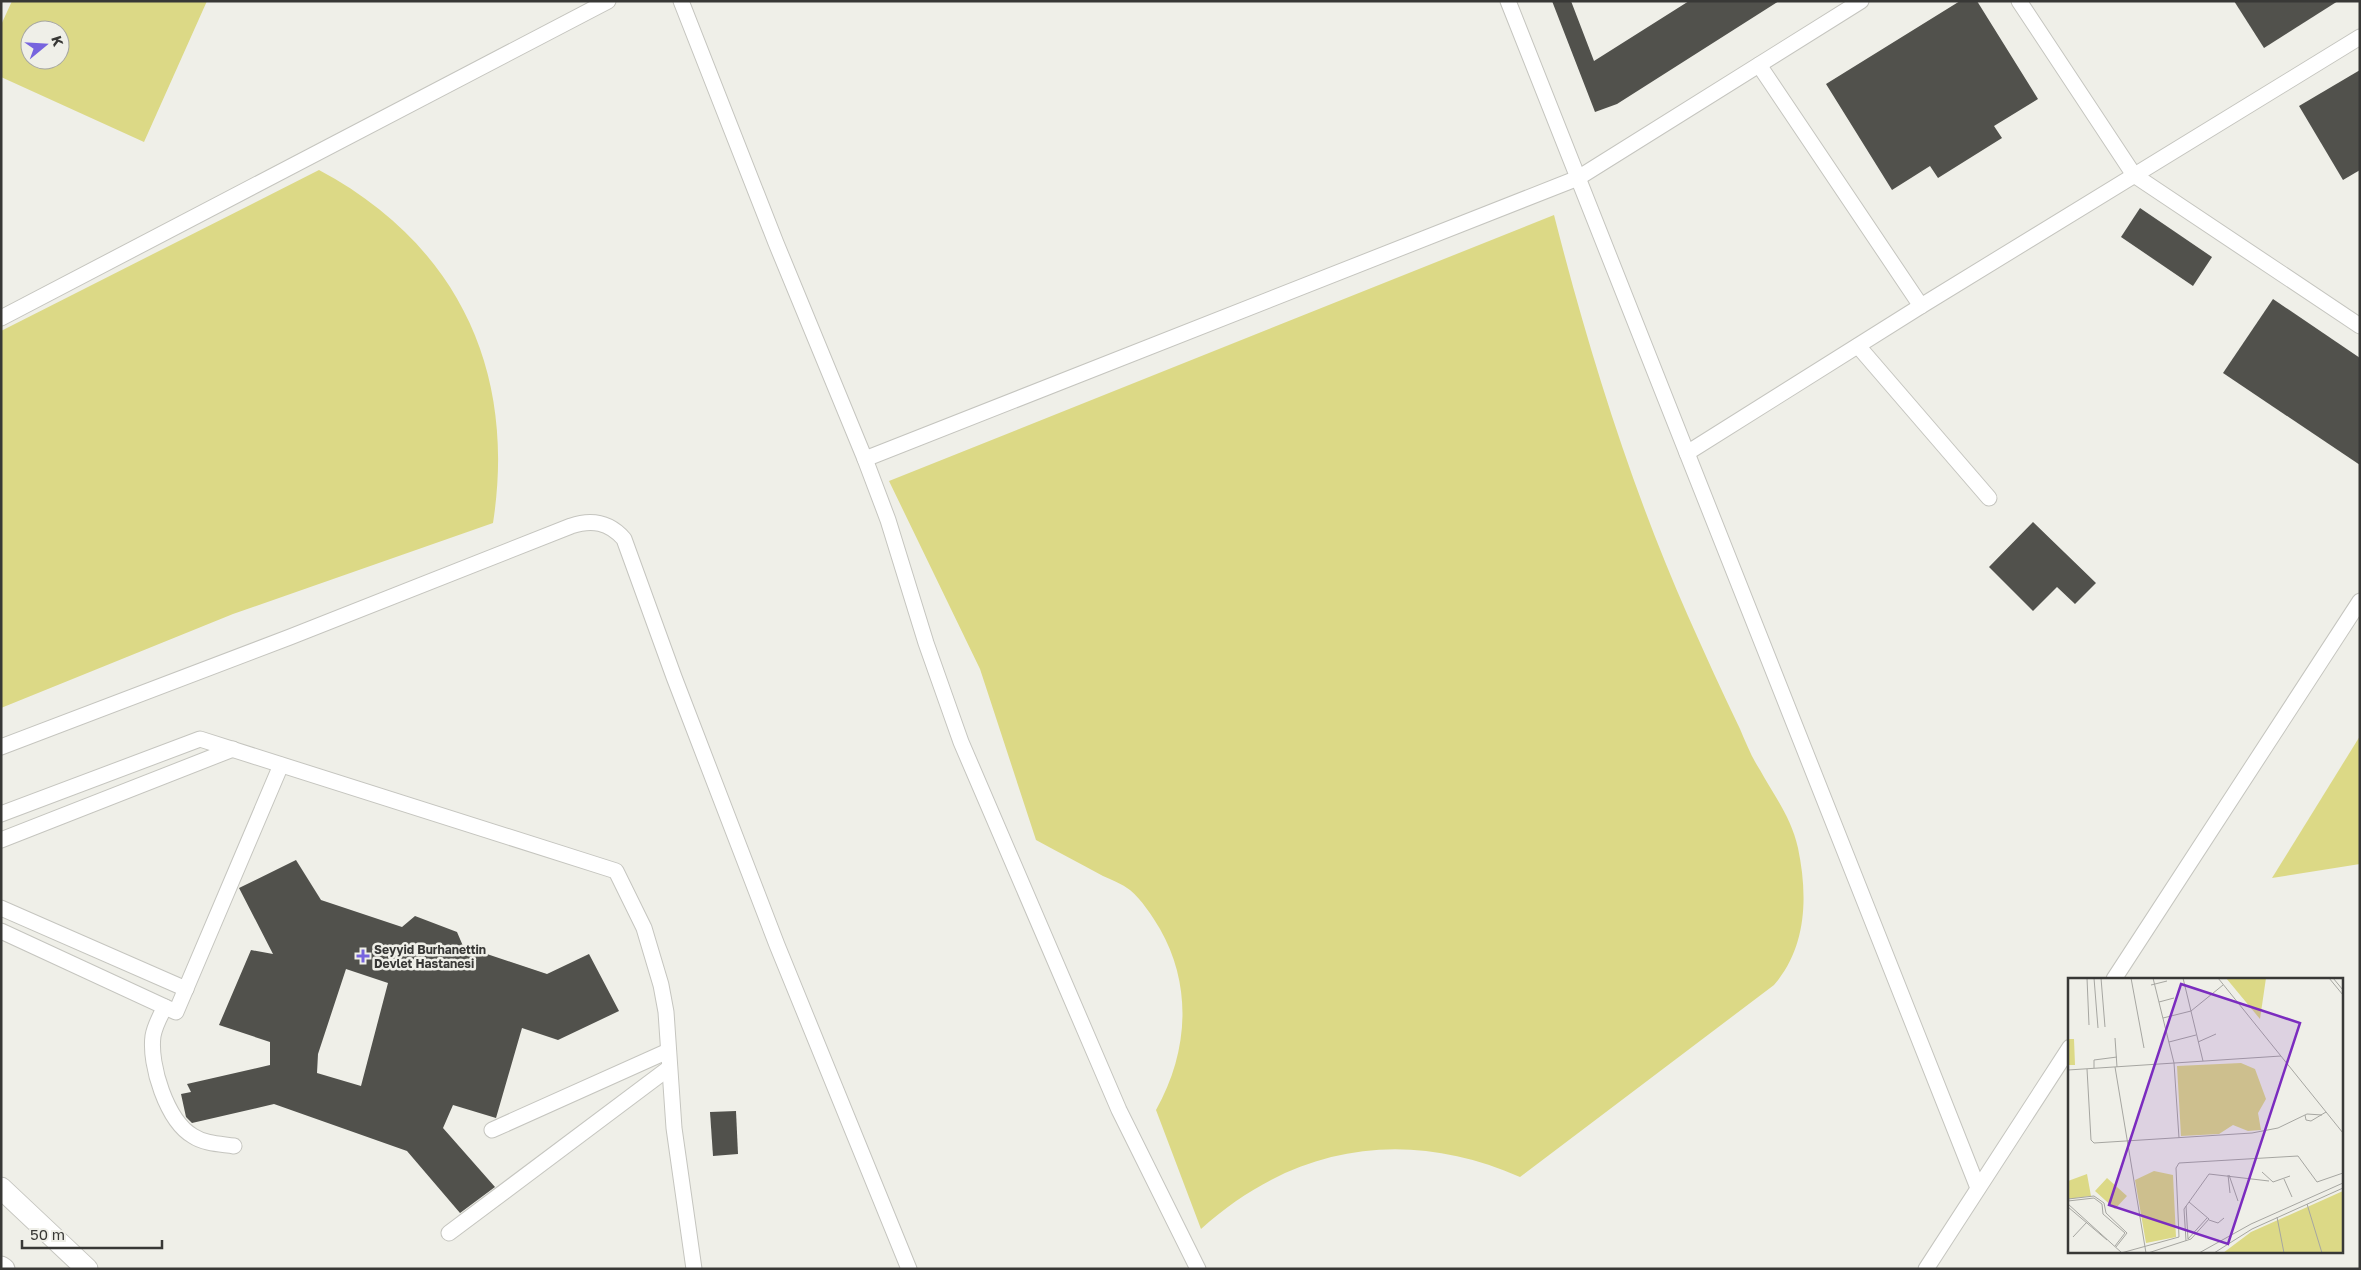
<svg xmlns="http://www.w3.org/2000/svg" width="2361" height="1270" viewBox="0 0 2361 1270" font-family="'Golos Text',sans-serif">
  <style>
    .green { fill: #dcd986; fill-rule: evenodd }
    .building { fill: #51514c; fill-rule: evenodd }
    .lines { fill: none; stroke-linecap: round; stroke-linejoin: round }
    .street-casing { stroke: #c5c5bf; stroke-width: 17 }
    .secondary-casing { stroke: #c5c5bf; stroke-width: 23 }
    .street { stroke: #fff; stroke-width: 15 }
    .secondary { stroke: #fff; stroke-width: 21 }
    .poi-dot { fill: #7764de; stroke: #efefe8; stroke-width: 2 }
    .labels { text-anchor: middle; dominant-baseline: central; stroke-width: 5; stroke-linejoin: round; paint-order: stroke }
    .poi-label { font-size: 12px; font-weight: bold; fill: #383836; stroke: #efefe8; text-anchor: start }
    .inset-road { fill: none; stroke: #a6a6a1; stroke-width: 1 }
    .view { fill: #7b2cbf; fill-opacity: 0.15; stroke: #7b2cbf; stroke-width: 2.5 }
    .inset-edge { fill: none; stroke: #383836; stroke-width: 2.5 }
  </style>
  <rect width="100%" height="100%" fill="#efefe8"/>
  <g class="green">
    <path d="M12,1H207L144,142L1,77V25ZM30,30H60V60H30Z"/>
    <path d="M319,170C456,243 517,369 493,523L233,614L1,708V331Z"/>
    <path d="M1554,215C1589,352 1631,487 1688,616C1705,654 1722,692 1740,729C1746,743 1752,758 1760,770C1775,797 1791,817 1798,848C1808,896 1807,947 1774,985L1520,1177C1406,1127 1294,1145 1201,1229L1156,1110C1188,1053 1193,987 1160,929C1152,916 1142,900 1130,890C1122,884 1112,880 1103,876C1081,864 1058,852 1036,840L980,669L889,481Z"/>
    <polygon points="2360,736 2360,864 2272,878"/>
  </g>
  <g class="building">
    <polygon points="1552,1 1571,1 1594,61 1689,1 1779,1 1617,104 1595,112"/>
    <polygon points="1960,1 1977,1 2038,99 1994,126 2002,138 1938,178 1930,166 1892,190 1826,84"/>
    <polygon points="2234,1 2338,1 2264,48"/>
    <polygon points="2360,70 2360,170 2343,180 2299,106"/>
    <polygon points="2140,208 2212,257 2193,286 2121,237"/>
    <polygon points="2273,299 2360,358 2360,465 2223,373"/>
    <polygon points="2033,522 2096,583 2075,604 2057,587 2033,611 1989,567"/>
    <path d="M296,860L321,900L402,927L415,916L457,932L463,946L547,974L589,954L619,1011L558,1040L522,1028L496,1118L453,1105L443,1128L495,1187L460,1213L407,1151L274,1104L192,1123L186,1117L181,1094L191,1092L187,1084L270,1065V1042L219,1025L251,950L273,954L239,888ZM346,969L388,983L361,1086L317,1073L318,1054Z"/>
    <polygon points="736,1111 738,1154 713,1156 710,1112"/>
  </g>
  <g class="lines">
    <defs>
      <g id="street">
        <polyline points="681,1 776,243 865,459 888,520 926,643 961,742 1119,1110 1198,1269"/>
        <polyline points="1508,1 1978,1188"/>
        <polyline points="2019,1 2134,175 2360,326"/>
        <polyline points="1759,65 1921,306"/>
        <polyline points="1,318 608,1"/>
        <polyline points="1858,346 1989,498"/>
        <polyline points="1687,453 1921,306 2360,37"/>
        <polyline points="865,459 1578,178 1861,1"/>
        <path d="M1,747L290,637L571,526C592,519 609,522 624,539L674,677L777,945L909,1269"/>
        <polyline points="1,814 200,739 616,871 644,928 661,985 666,1012 674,1128 694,1269"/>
        <polyline points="1,840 233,749"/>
        <polyline points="1,908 186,989"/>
        <polyline points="1,931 176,1012 281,765"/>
        <polyline points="2114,979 2360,601"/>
        <path d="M165,1007C160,1016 155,1025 153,1036C149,1065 167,1121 193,1136C205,1144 221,1144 234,1146"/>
        <polyline points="492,1130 668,1051"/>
        <polyline points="449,1233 669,1068"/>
        <polyline points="1926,1269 2070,1047"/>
      </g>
      <g id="secondary">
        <polyline points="1,1188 87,1269"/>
        <polyline points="1,1267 4,1269"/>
      </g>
    </defs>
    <use href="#street" class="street-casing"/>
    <use href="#secondary" class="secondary-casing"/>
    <use href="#street" class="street"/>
    <use href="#secondary" class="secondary"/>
  </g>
  <path class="poi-dot" d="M360.5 948.5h5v5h5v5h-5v5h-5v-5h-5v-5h5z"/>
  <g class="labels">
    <g class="poi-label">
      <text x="374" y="949">Seyyid Burhanettin<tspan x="374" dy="14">Devlet Hastanesi</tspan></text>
    </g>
  </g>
  <g transform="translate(2068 978)">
    <rect width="275" height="275" fill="#efefe8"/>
    <path d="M158,0H198L192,41ZM0,61H6L7,87H0ZM173,85L187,91L198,121L190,135L193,152L180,153L165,147L151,156L113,158L109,88ZM86,193L105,197L108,259L78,265L67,202ZM19,196L23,218L0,221V203ZM39,200L59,218L47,231L27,213ZM275,213V275H155L183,254Z" fill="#dcd986"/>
    <path class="inset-road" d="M19,0L21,47M26,0L30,50M33,0L37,49M63,0L76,70M85,0L106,85L111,160M115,0L135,83M150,0L275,155M261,0L275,17M265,0L275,12M83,7L99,3M91,24L106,20M95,40L123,33L155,7M47,60L49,89M101,64L128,57M130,64L148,56M47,89L78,275M26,90V82L49,79M19,91L23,162L26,165L184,155L210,150L239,136L254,137M0,92L213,78M237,137L238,142L243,143L258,134M194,194L205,204L222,198M160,197L162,215M161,197L170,223M216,201L224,219M0,221L26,218L36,225L38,235L59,255L48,269M0,223L26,220L34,226L35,236L57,255L47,268M0,226L54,275M239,226L254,275M118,228L120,261M0,229L39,262M209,239L216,275M141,242L150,245L156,240M5,259L19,244M120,261L139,240M118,263L116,231L141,196L201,203M53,275L111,259L108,190L111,185L230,178L249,204L275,195M80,275L123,261L141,241L121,224M131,275L183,246L275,205M146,275L184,251L275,210"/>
    <path class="view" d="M113,6L232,45L160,266L41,227Z"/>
    <rect width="275" height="275" class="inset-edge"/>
  </g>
  <rect width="2361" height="1270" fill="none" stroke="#383836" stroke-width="5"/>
  <g transform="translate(45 45) rotate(72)"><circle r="24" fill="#efefe8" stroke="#a6a6a1"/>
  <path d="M0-4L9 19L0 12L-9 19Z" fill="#7764de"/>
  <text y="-8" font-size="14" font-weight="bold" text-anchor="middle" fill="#383836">K</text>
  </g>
  <path d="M22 1240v8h140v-8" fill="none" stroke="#383836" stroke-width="2.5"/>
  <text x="30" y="1240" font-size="15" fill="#383836" stroke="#efefe8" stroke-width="4" paint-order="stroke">50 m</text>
</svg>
